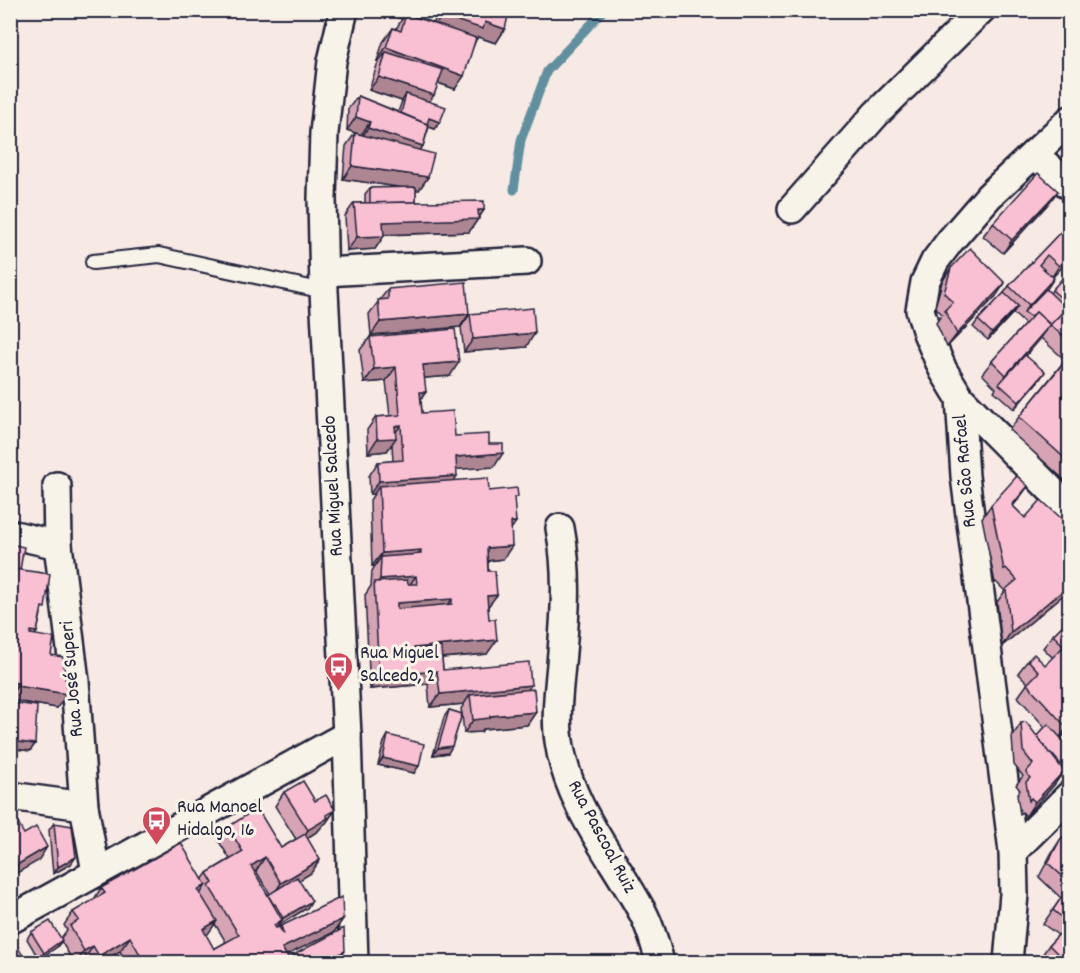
<svg xmlns="http://www.w3.org/2000/svg" width="1080" height="973" viewBox="0 0 1080 973" font-family="Dekko,sans-serif">
  <style>
    .lines { fill: none; stroke-linecap: round; stroke-linejoin: round }
    .stream { stroke: #60909f; stroke-width: 9 }
    .service-casing { stroke: #22223b; stroke-width: 18 }
    .minor-casing { stroke: #22223b; stroke-width: 32 }
    .service { stroke: #f7f3e8; stroke-width: 14 }
    .minor { stroke: #f7f3e8; stroke-width: 27 }
    .wall { fill: #d6a4b5; stroke: #22223b; stroke-width: 1.5; fill-rule: evenodd }
    .shaded-wall { fill: #ae8693; stroke: #22223b; stroke-width: 1.5 }
    .building { fill: #f9bfd2; stroke: #22223b; stroke-width: 1.5; fill-rule: evenodd }
    .labels { text-anchor: middle; dominant-baseline: central; stroke-width: 6; stroke-linejoin: round; paint-order: stroke }
    .street-label { font-size: 20px; fill: #22223b; stroke: #f7f3e8 }
    .poi-label { font-size: 20px; fill: #22223b; stroke: #f7f3e8; text-anchor: start }
  </style>
  <rect width="100%" height="100%" fill="#f7e9e4"/>
  <filter id="ink" filterUnits="userSpaceOnUse"><feTurbulence type="fractalNoise" baseFrequency=".0167" numOctaves="2"/><feDisplacementMap in="SourceGraphic" scale="12" xChannelSelector="R" yChannelSelector="G"/><feConvolveMatrix kernelMatrix="1 2 1 2 8 2 1 2 1" color-interpolation-filters="sRGB"/></filter>
  <g filter="url(#ink)">
    <g class="lines">
      <polyline class="stream" points="514,190 521,140 547,71 604,10"/>
      <defs>
        <polyline id="service" points="93,262 159,255 324,291"/>
        <g id="minor">
          <polyline points="344,10 332,61 324,133 322,198 324,291 347,735 354,962"/>
          <polyline points="1034,154 1070,186"/>
          <polyline points="792,209 876,114 981,10"/>
          <polyline points="324,272 527,261"/>
          <polyline points="960,398 1070,509"/>
          <polyline points="57,486 58,545 75,681 84,806 96,872"/>
          <path d="M560,528C569,575 565,617 561,664C559,688 555,716 559,741C568,806 614,858 644,915C651,929 656,947 660,962"/>
          <polyline points="10,534 58,545"/>
          <polyline points="10,796 84,806"/>
          <polyline points="1013,851 1070,795"/>
          <polyline points="10,920 347,735"/>
          <polyline points="1008,962 1014,894 1013,851 965,476 960,398 943,370 927,333 920,310 925,282 935,261 950,241 989,196 1070,120"/>
        </g>
      </defs>
      <use href="#service" class="service-casing"/>
      <use href="#minor" class="minor-casing"/>
      <use href="#service" class="service"/>
      <use href="#minor" class="minor"/>
    </g>
    <g class="wall">
      <polygon points="374,10 409,10 408,14 434,23 438,10 503,10 505,29 496,43 478,37 476,40 455,89 438,83 434,95 429,101 435,129 429,127 423,146 420,150 428,177 419,190 416,189 416,202 484,210 469,232 384,235 375,249 347,251 345,216 354,203 365,203 365,194 370,188 400,187 343,179 346,146 355,133 356,133 347,130 348,109 358,96 398,112 402,101 369,90 377,65 379,61 377,61 383,42 393,28 396,29 402,19"/>
      <polygon points="1048,204 1003,253 983,236 993,223"/>
      <polygon points="1070,222 1070,259 1052,277 1046,289 1050,293 1070,270 1070,398 1065,395 1063,397 1070,403 1070,485 1009,430 1019,417 1065,360 1041,338 1026,356 1040,379 1014,409 994,391 996,388 982,374 992,361 1025,324 1013,313 988,340 973,327 978,320 1004,293 1009,286"/>
      <polygon points="951,268 996,296 947,347 936,323 942,314 935,307 942,282"/>
      <polygon points="388,289 469,314 460,327 371,335 369,314"/>
      <polygon points="470,314 526,347 464,352 461,327"/>
      <polygon points="370,337 450,376 424,378 421,399 422,413 455,436 489,444 494,467 456,469 454,481 489,491 514,502 511,529 503,559 488,561 488,607 487,654 442,658 443,670 528,690 536,712 527,725 483,729 481,732 464,733 462,714 452,746 448,753 433,755 444,717 449,710 462,714 461,709 464,704 430,707 428,684 370,689 365,595 371,586 372,571 375,566 372,566 370,500 374,494 370,494 369,476 378,462 393,461 392,444 387,451 368,453 367,430 376,417 390,416 386,381 364,383 360,350"/>
      <polygon points="1028,486 1013,506 1025,518 1070,526 1070,592 1068,591 1002,646 997,602 1005,591 996,582 995,583 982,518 991,505"/>
      <polygon points="10,544 20,570 41,614 37,632 35,635 51,655 57,708 11,700 10,705"/>
      <polygon points="1070,618 1070,730 1061,738 1070,767 1061,777 1060,776 1054,785 1026,816 1022,812 1020,814 1017,795 1020,790 1016,785 1023,776 1014,765 1012,737 1021,723 1037,736 1045,727 1018,697 1028,683 1018,673 1028,660 1045,665 1053,658 1043,648 1053,635"/>
      <polygon points="14,703 35,744 30,751 10,748 10,708"/>
      <polygon points="388,735 414,773 378,765 384,742"/>
      <path d="M284,792L315,801L335,810L326,823L323,825L318,831L307,838L320,860L311,873L299,880L307,908L279,925L276,928L279,927L281,926L343,919L334,932L286,955L288,958L340,957L341,963H127L120,951L100,963H85L84,960L79,963H74L61,941L57,947L39,959L27,939L31,932L61,938L67,930L64,925L73,912L93,901L101,888L202,880L207,873L230,859L218,840L228,827L281,848L296,839L275,806ZM256,871L270,894L268,895L254,872ZM215,924L226,942L214,949L206,935Z"/>
      <polygon points="54,823 71,864 53,874 49,830"/>
      <polygon points="1070,830 1070,963 1044,963 1040,958 1049,945 1058,935 1043,924 1061,898 1039,877 1051,854 1060,840"/>
    </g>
    <g class="shaded-wall">
      <polygon points="374,10 400,10 408,13 404,19 406,14 402,19"/>
      <polygon points="442,16 485,22 505,29 496,43 478,37 474,42 432,29"/>
      <polygon points="386,47 464,76 455,89 383,63 386,52 379,61 377,61"/>
      <polygon points="379,77 434,95 425,108 406,94 402,101 369,90"/>
      <polygon points="356,117 370,122 361,135 347,130"/>
      <polygon points="429,118 440,122 435,129 424,125"/>
      <polygon points="368,128 423,146 414,159 359,141"/>
      <polygon points="352,166 428,177 419,190 343,179"/>
      <polygon points="1058,191 1048,204 1003,253 1012,240"/>
      <polygon points="478,210 484,210 469,232 374,235 383,222"/>
      <polygon points="384,236 375,249 347,251 357,237"/>
      <polygon points="1070,255 1070,259 1050,280 1059,266"/>
      <polygon points="1054,278 1045,292 1024,312 1029,305"/>
      <polygon points="1005,283 996,296 947,347 957,334"/>
      <polygon points="1018,306 1013,313 988,340 992,333"/>
      <polygon points="469,314 460,327 371,335 380,322"/>
      <polygon points="1050,325 1041,338 1000,385 1006,375"/>
      <polygon points="535,333 526,347 464,352 473,339"/>
      <polygon points="459,362 450,376 413,379 423,365"/>
      <polygon points="396,367 386,381 364,383 374,369"/>
      <polygon points="1045,372 1040,379 1014,409 1019,402"/>
      <polygon points="420,392 426,392 417,405"/>
      <polygon points="401,425 392,438 396,438 387,451 368,453 377,439 395,426"/>
      <polygon points="503,453 494,467 447,470 456,457"/>
      <polygon points="457,476 447,490 379,486 374,494 370,494 379,481"/>
      <polygon points="1028,486 1018,500 1002,518 1012,505"/>
      <polygon points="511,522 516,522 507,535"/>
      <polygon points="512,546 503,559 478,562 487,548"/>
      <polygon points="421,550 412,563 381,557 375,566 372,566 382,553"/>
      <polygon points="416,576 406,590 375,587 380,579"/>
      <polygon points="1070,585 1070,589 1068,591 1002,646 1011,632"/>
      <polygon points="497,595 487,608 487,596"/>
      <polygon points="452,599 443,612 388,617 397,603"/>
      <polygon points="31,631 37,632 28,645"/>
      <polygon points="497,640 487,654 404,661 414,648"/>
      <polygon points="437,671 428,684 370,689 379,676"/>
      <polygon points="10,682 18,683 10,694"/>
      <polygon points="531,685 522,699 470,695 464,704 430,707 440,694"/>
      <polygon points="17,686 67,694 57,708 10,700 10,696"/>
      <polygon points="536,712 527,725 483,729 481,732 464,733 473,720 490,716"/>
      <polygon points="1070,725 1070,730 1057,741 1067,728"/>
      <polygon points="11,741 35,744 30,751 10,748"/>
      <polygon points="452,746 448,753 433,755 438,748"/>
      <polygon points="383,758 419,766 414,773 378,765"/>
      <polygon points="1064,771 1054,785 1026,816 1035,802"/>
      <polygon points="335,810 326,823 323,825 318,831 299,843 308,830 326,815"/>
      <polygon points="47,847 38,861 10,877 10,869"/>
      <polygon points="76,857 71,864 53,874 58,867"/>
      <polygon points="265,857 256,871 242,879 251,866"/>
      <polygon points="320,860 311,873 272,897 281,883"/>
      <polygon points="206,885 197,899 198,890"/>
      <polygon points="312,901 307,908 279,925 283,918"/>
      <polygon points="343,919 334,932 273,962 282,948"/>
      <polygon points="282,920 273,933 274,925"/>
      <polygon points="217,921 208,934 193,943 203,929"/>
      <polygon points="130,937 120,951 100,963 94,963 99,956"/>
      <polygon points="62,940 57,947 39,959 44,953"/>
      <polygon points="93,946 84,960 79,963 76,963 84,951"/>
      <polygon points="345,951 337,963 323,963"/>
    </g>
    <g class="building">
      <polygon points="400,10 409,10 408,13"/>
      <polygon points="443,10 503,10 509,12 505,29 485,22 483,29 442,16"/>
      <polygon points="406,14 476,38 464,76 386,47 393,28 401,31"/>
      <polygon points="386,52 443,70 434,95 379,77"/>
      <polygon points="406,94 446,107 440,122 429,118 427,124 401,113"/>
      <polygon points="358,96 429,125 423,146 368,128 370,122 356,117"/>
      <polygon points="355,133 434,154 428,177 352,166"/>
      <polygon points="1038,173 1058,191 1012,240 993,223"/>
      <polygon points="416,187 416,202 370,203 370,188"/>
      <polygon points="484,201 484,210 478,210 479,219 383,222 384,236 357,237 354,203"/>
      <polygon points="1070,222 1070,255 1059,266 1047,255 1039,265 1054,278 1029,305 1009,286"/>
      <polygon points="970,248 1005,283 957,334 945,310 953,302 944,293 951,268"/>
      <polygon points="1070,270 1070,304 1069,305 1052,290"/>
      <polygon points="466,282 469,314 380,322 378,300 388,299 388,289"/>
      <polygon points="1046,289 1066,308 1051,325 1036,312 1031,317 1024,312"/>
      <polygon points="1004,293 1018,306 992,333 978,320"/>
      <polygon points="1070,305 1070,342 1050,325"/>
      <polygon points="533,308 535,333 473,339 470,314"/>
      <polygon points="1036,312 1050,325 1006,375 992,361"/>
      <polygon points="455,329 459,362 423,365 426,392 420,392 422,413 453,411 455,436 489,434 489,444 503,444 503,453 456,457 457,476 379,481 378,462 403,460 401,425 395,426 396,438 377,439 376,417 400,415 396,367 374,369 370,337"/>
      <polygon points="1025,355 1045,372 1019,402 999,384"/>
      <polygon points="1070,355 1070,387 1062,396 1070,403 1070,463 1019,417"/>
      <polygon points="1017,476 1028,486 1012,505 1025,518 1041,500 1070,526 1070,585 1011,632 1006,589 1017,580 1006,568 1004,570 991,505"/>
      <path d="M488,478L489,491L517,488L518,497H514L516,522H511L512,546L487,548L488,571H495L497,595L487,596L489,619H495L497,640L414,648V650L441,647L443,670L529,662L531,685L440,694L437,671L379,676L374,582L407,580L408,584H417L416,576L380,579L381,557L421,554V550L382,553L379,486ZM452,599V604L397,609V603Z"/>
      <polygon points="10,544 24,547 20,570 14,569 14,566 10,566"/>
      <polygon points="10,566 14,566 14,569 50,574 45,608 42,607 37,632 31,631 30,634 54,638 51,655 63,657 67,694 17,686 18,683 10,682"/>
      <polygon points="1070,618 1070,725 1067,728 1027,684 1039,672 1028,660 1034,654 1045,665 1064,646 1053,635"/>
      <polygon points="534,689 536,712 490,716 490,718 473,720 470,695"/>
      <polygon points="14,703 37,706 35,744 11,741"/>
      <polygon points="449,710 462,714 452,746 438,748"/>
      <polygon points="1026,722 1064,771 1035,802 1031,798 1029,801 1026,782 1030,778 1026,772 1033,764 1023,751 1021,723"/>
      <polygon points="1048,724 1070,748 1070,766 1066,770 1051,753 1050,754 1037,736"/>
      <polygon points="388,735 424,744 419,766 383,758"/>
      <polygon points="303,781 315,801 326,795 335,810 326,815 328,818 308,830 284,792"/>
      <polygon points="257,808 281,848 305,834 320,860 281,883 265,857 251,866 282,920 274,925 276,928 279,927 284,935 281,926 342,897 343,919 282,948 288,958 344,928 345,951 323,963 145,963 130,937 99,956 93,946 84,951 70,926 79,920 73,912 105,893 101,888 181,843 206,885 198,890 217,921 203,929 214,949 239,935 209,886 213,883 207,873 243,852 228,827"/>
      <polygon points="10,810 14,810 16,820 24,834 36,827 47,847 10,869"/>
      <polygon points="54,823 72,826 76,857 58,867"/>
      <polygon points="1070,830 1070,883 1048,863 1060,840"/>
      <polygon points="297,877 312,901 283,918 275,904 274,905 268,895"/>
      <polygon points="1063,895 1070,900 1070,924 1053,910"/>
      <polygon points="50,921 62,940 44,953 31,932"/>
      <polygon points="1065,928 1070,932 1070,963 1067,963 1049,945"/>
      <polygon points="15,942 27,963 10,963 10,944"/>
      <polygon points="340,957 341,963 331,963"/>
    </g>
  </g>
  <defs>
    <symbol id="bus-pin" viewBox="-11 -11 22 30"><path d="M0 17L-7.5 6A9.5 9.5 0 1 1 7.5 6Z" fill="#d1495b" stroke="#f7f3e8"/><path d="M-5-6H5V4H4V6H2V4H-2V6H-4V4H-5ZM-3.5-4V0h7V-4ZM-3.5 1.2v1.5H-2V1.2ZM2 1.2v1.5H3.5V1.2Z" fill="#fff"/></symbol>
  </defs>
  <g fill-rule="evenodd">
    <use href="#bus-pin" x="322" y="650" width="33" height="45"/>
    <use href="#bus-pin" x="140" y="804" width="33" height="45"/>
  </g>
  <g class="labels">
    <g class="street-label">
      <text transform="translate(966 471) rotate(-95)">Rua São Rafael</text>
      <text transform="translate(334 486) rotate(-93)">Rua Miguel Salcedo</text>
      <text transform="translate(73 679) rotate(-95)">Rua José Superi</text>
      <text transform="translate(601 837) rotate(62)">Rua Pascoal Ruiz</text>
    </g>
    <g class="poi-label">
      <text x="360" y="654">Rua Miguel<tspan x="360" dy="23">Salcedo, 2</tspan></text>
      <text x="177" y="808">Rua Manoel<tspan x="177" dy="23">Hidalgo, 16</tspan></text>
    </g>
  </g>
  <rect width="1080" height="973" fill="none" stroke="#f7f3e8" stroke-width="36"/>
  <rect x="18" y="18" width="1044" height="937" fill="none" stroke="#22223b" stroke-width="2" filter="url(#ink)"/>
</svg>
